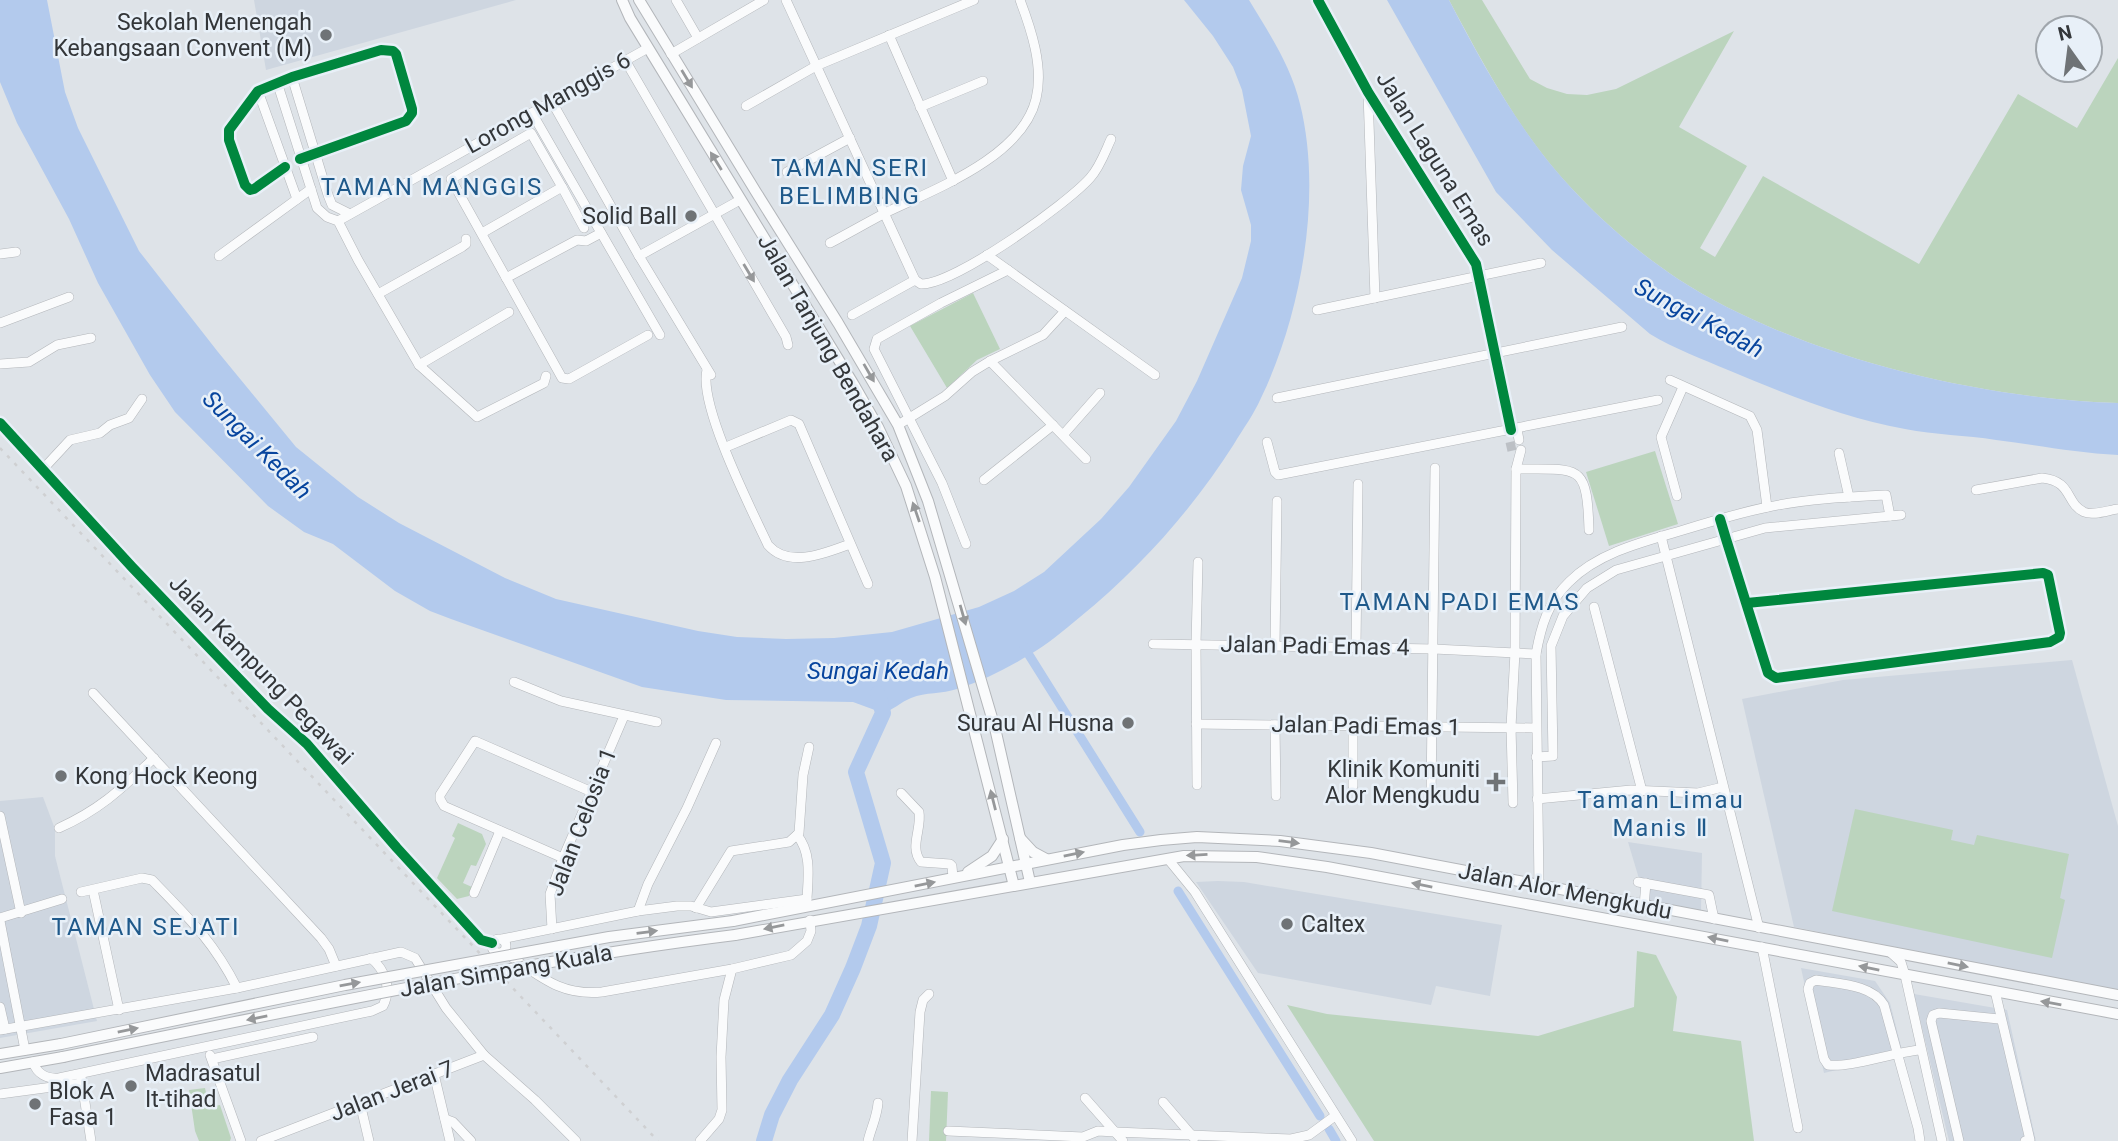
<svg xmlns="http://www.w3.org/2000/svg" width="2118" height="1141" viewBox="0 0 2118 1141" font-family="Roboto,sans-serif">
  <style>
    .built { fill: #ced6e0 }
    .green { fill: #bbd4bd }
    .water { fill: #b3caed }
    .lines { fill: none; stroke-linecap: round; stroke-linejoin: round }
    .canal { stroke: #b3caed; stroke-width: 9 }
    .river { stroke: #b3caed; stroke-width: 16 }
    .minor-tunnel { stroke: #bcc0c5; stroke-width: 9; stroke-dasharray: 9 4.5; stroke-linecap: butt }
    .minor-casing { stroke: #b3b6ba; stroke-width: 10 }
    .major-casing { stroke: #b3b6ba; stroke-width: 12 }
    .minor { stroke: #fafbfc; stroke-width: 9 }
    .major { stroke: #fafbfc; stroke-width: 10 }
    .rail { stroke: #cfd0d2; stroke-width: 2.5; stroke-dasharray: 3.5 7; stroke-linecap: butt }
    .major-bridge-casing { stroke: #b3b6ba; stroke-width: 12; stroke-linecap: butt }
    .major-bridge { stroke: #fafbfc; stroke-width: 10 }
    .cycleway-casing { stroke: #e8f0f8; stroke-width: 15 }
    .cycleway { stroke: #00873e; stroke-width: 10 }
    .oneway { fill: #96989a }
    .poi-dot { fill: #6f7376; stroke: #e8f0f8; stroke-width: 2.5 }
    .labels { text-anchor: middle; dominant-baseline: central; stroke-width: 5; stroke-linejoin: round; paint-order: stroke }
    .poi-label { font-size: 23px; fill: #333639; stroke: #e8f0f8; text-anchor: end }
    .street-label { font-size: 23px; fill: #333639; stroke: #e8f0f8 }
    .neighbourhood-label { font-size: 24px; letter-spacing: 2px; fill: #1f598a; stroke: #e8f0f8 }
    .water-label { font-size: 24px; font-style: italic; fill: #08459e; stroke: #e8f0f8 }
  </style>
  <rect width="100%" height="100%" fill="#dee3e8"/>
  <g class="built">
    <polygon points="254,0 516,0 266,70"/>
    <polygon points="2072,660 2118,826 2118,991 1794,927 1742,699 1843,680"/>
    <polygon points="43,797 55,829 55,856 97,1021 0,1038 0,801"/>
    <polygon points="1628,842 1702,853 1701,912 1646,902"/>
    <polygon points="1218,881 1244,882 1502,925 1490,996 1436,986 1431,1005 1258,973 1196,882"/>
    <polygon points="1801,968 1875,981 1890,1003 1903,1054 1824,1073"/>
    <polygon points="1914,994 2007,1010 2036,1141 1949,1141"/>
  </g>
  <g class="green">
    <path d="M1449,0H1482L1530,79L1547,88L1567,94L1587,95L1616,89L1734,31L1679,127L1747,166L1700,248L1715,257L1763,176L1919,264L2018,94L2077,128L2118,58V403C1978,399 1797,356 1678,279C1642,255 1607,226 1577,194C1522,138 1486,69 1449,0Z"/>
    <polygon points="973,293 1000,349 977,360 947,388 910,326"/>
    <polygon points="1655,451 1678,524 1609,546 1586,472"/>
    <polygon points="1855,809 1953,830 1951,840 1974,845 1977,835 2069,854 2060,898 2065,900 2052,958 1832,911"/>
    <polygon points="458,823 482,834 486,844 476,866 471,865 463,883 472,887 469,896 457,899 437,878 455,838 452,836"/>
    <polygon points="1637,951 1656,955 1677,997 1673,1031 1741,1041 1754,1141 1374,1141 1287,1005 1327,1014 1538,1036 1634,1007"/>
    <polygon points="205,1088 209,1107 220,1105 231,1138 230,1141 199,1141 195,1131 189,1090"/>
    <polygon points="931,1091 948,1092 946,1141 929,1141"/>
  </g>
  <g class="water">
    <path d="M0,0H47L65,92L78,128L139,251L218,352L296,447L358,497L399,523L505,578L556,599L698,631L737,637L786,639L834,638L892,632L979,607L1014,591L1044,572L1101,519L1129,487L1176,421L1197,381L1242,278L1251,241V225L1241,190L1243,166L1251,136L1242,90L1233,67L1213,36L1184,0H1249C1269,33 1291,66 1300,104C1323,195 1301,315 1261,398C1254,414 1243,429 1234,444C1192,510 1140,568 1080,617C1063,631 1047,645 1029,655C1006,669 982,681 957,689C942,694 926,692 911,698C901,702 893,710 883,713L853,702L726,700L642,687L451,619L430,611L395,591L333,544L304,532L268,506L175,412L150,375L98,283L69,219L17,123L0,82Z"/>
    <path d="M1387,0H1449C1485,69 1523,138 1577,194C1607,226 1642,255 1678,279C1797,356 1978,399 2118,403V455C2077,453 2037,445 1996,440C1966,435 1935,435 1905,429C1844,418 1785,394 1728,370C1702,359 1675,349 1650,334L1552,250L1496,192Z"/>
  </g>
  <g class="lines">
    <g class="canal">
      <polyline points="1024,647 1140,832"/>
      <polyline points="1178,891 1320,1116"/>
      <polyline points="1329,1129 1336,1141"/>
    </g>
    <polyline class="river" points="764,1141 772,1115 790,1080 832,1015 853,968 869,926 883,863 856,772 883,713 878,694"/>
    <polyline class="minor-tunnel" points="1510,442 1512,451"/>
    <defs>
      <g id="minor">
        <polyline points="676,0 698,38"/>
        <polyline points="786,0 915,280"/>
        <polyline points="1318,0 1368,92 1476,264 1511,430"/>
        <polyline points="889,35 953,181"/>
        <polyline points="671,54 764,0"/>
        <polyline points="625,60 786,337 788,345"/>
        <polyline points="292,77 328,195 332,205 350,214"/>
        <polyline points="277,82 317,208 327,217 338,221 358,260 419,365 477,417 544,383 546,376"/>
        <polyline points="258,91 297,199"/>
        <polyline points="1368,93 1375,298"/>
        <polyline points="552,102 639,256 711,375"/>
        <polyline points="746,106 816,66 974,0"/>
        <polyline points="920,107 983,81"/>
        <polyline points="532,113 660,335"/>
        <polyline points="285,167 254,189 250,190 245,185 229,140 229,130 258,91 292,77 381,50 393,51 396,54 412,109 412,113 406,121 300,159"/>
        <polyline points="787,172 850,138"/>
        <polyline points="562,187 531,133 451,179 562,378 569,379 648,335"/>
        <polyline points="338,221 648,48"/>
        <polyline points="482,233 562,187 584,228"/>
        <path d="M830,243C849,233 868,222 887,212C935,189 1022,157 1036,99C1044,67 1031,29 1020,0"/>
        <polyline points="0,254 16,252"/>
        <polyline points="987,255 1155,375"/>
        <polyline points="219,256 311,189"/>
        <polyline points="639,256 740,200"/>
        <polyline points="506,278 577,240 586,241 601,233"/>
        <path d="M915,280L921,284C954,285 1067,204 1090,178C1100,167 1105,152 1111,139"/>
        <polyline points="378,294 462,247 466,244 466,239"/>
        <polyline points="1317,310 1541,263"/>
        <polyline points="852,315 915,280"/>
        <polyline points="0,323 69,297"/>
        <polyline points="990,361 1086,459"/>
        <polyline points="0,364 29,362 57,345 91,338"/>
        <polyline points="419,365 509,312"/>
        <path d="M707,370C698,404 751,509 768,545C789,569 825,553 850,544"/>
        <polyline points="1670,380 1750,416 1757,430 1767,507"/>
        <polyline points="1277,398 1622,327"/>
        <polyline points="0,423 132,567 268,709 307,744 397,848 481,940 492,943"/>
        <polyline points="898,425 945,396 972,372 990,361 1043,335 1065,311"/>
        <polyline points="1517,429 1519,440"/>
        <polyline points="1063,435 1100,393"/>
        <polyline points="1267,442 1275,472 1278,475 1658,400"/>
        <polyline points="726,447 791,420 799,424 868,584"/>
        <polyline points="1839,453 1849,497"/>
        <polyline points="44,468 70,440 100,433 110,425 129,418 142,399"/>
        <path d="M1516,469C1579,470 1587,461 1589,530"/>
        <polyline points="984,480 1053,425"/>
        <path d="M1976,490L2042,478C2073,481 2065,503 2084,512C2093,516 2109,510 2118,509"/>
        <polyline points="1677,496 1661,437 1683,387"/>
        <polyline points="1720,519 1726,539 1768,673 1776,678 2050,642 2059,637 2060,633 2048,575 2043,573 1747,603"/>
        <polyline points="1661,536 1759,928"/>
        <polyline points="966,544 942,483 874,349 877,339 941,303 1008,270"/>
        <polyline points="1594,607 1642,791"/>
        <polyline points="1153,644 1434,649 1536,654"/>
        <polyline points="1275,645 1277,501"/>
        <polyline points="1356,647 1358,484"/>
        <polyline points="514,682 561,701 657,722"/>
        <polyline points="93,693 321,938 329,949 336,966"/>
        <polyline points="1196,724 1536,728"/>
        <polyline points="1275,725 1276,796"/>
        <polyline points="1353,726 1353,786"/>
        <polyline points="1536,757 1553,756 1551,646 1563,616 1587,588 1616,570 1765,528 1901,515"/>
        <polyline points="1197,785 1196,644 1198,562"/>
        <path d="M901,793L919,812C922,829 909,847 921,862L950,864L952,866L953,878"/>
        <polyline points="1431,798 1435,468"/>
        <polyline points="1537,799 1631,790 1698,793 1723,787"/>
        <polyline points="1513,803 1511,727 1515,652 1516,469 1521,450"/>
        <polyline points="0,816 21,913"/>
        <path d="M59,828C101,809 121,789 154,758"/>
        <path d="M797,835C812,853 808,878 807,899"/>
        <polyline points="563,858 444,806 440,799 440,795 475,741 592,792"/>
        <polyline points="1168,859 1195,892 1352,1141"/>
        <polyline points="1638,882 1709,895 1714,919"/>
        <path d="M1539,887L1536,654C1541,626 1548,602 1569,582C1598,553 1642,542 1680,531C1709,522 1738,513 1768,507C1807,499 1847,497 1886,495L1890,516"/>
        <polyline points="93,890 119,1010"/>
        <path d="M81,892L142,878L152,880C188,917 214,942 237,988"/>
        <polyline points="474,893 500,831"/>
        <polyline points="1644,906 1646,883"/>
        <polyline points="696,908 731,851 789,842 799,833 803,775 809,747"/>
        <polyline points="638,911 648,884 687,808 716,743"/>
        <polyline points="0,918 62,899"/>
        <polyline points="0,921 25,1050"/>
        <polyline points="552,929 550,894 563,858 624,716"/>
        <circle cx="499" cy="946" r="7"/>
        <polyline points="502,939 638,911 677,906 691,906 711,912 807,899"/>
        <polyline points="1762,947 1798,1128"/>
        <polyline points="1891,953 1901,962 1905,975 1942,1141"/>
        <path d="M507,954C540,976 560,996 602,992L732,969L791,955L807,941L811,931L810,920"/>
        <polyline points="1995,991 2030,1140 2025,1141"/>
        <polyline points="0,1007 5,1029"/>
        <polyline points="0,1030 237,988 401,952 415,958 446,1008 484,1055 535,1100 576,1141"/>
        <polyline points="210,1055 241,1141"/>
        <polyline points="212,1059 313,1037"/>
        <path d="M33,1062C37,1074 47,1079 59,1078L372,1011L383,1006C392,988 385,970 371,958"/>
        <polyline points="434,1074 450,1141"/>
        <polyline points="81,1077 91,1141"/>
        <polyline points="0,1094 82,1083"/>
        <polyline points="1085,1098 1123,1141"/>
        <polyline points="1163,1102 1194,1138"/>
        <polyline points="360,1103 369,1141"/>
        <polyline points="445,1119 453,1122 471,1141"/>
        <polyline points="948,1131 1083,1137 1098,1131 1115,1132 1291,1139 1309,1135 1335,1116"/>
        <polyline points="261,1141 484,1055"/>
        <polyline points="700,1141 719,1119 722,1110 721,1057 724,1000 732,969"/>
        <path d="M868,1141C871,1128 877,1117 878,1103"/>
        <polyline points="912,1141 920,1012 923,1000 929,994"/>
        <path d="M1920,1141L1918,1128L1884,1005C1872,984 1838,984 1816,980L1810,983L1808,989L1824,1059L1828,1065C1850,1068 1894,1052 1920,1050"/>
        <polyline points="1959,1141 1931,1021 1933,1015 1939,1013 1999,1019"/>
      </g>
      <g id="major">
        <polyline points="622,0 630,18 854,385 878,427 906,486 935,577 1014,886"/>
        <polyline points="639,0 756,192 838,323 898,425 928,501 995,728 1030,882"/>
        <polyline points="1020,838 1033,852 1046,859"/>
        <polyline points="968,872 992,856 1003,839"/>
        <polyline points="733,921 1123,845 1161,840 1197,837 1280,841 1371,853 2118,995"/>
        <polyline points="735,935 1184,856 1257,857 1327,867 2118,1014"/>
        <polyline points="0,1054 61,1044"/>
        <polyline points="0,1068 63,1057"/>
      </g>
    </defs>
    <use href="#minor" class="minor-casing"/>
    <use href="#major" class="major-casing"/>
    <use href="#minor" class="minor"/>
    <use href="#major" class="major"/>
    <polyline class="rail" points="0,448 658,1141"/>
    <defs>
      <g id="major-bridge">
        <polyline points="61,1044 345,985 609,937 733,921"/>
        <path d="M63,1057C286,1012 509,963 735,935"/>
      </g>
    </defs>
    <use href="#major-bridge" class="major-bridge-casing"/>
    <use href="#major-bridge" class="major-bridge"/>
    <defs>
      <g id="cycleway">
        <polyline points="1318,0 1368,92 1476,264 1511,430"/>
        <polyline points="285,167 254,189 250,190 245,185 229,140 229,130 258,91 292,77 381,50 393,51 396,54 412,109 412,113 406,121 300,159"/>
        <polyline points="0,423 132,567 268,709 307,744 397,848 481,940 492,943"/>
        <polyline points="1720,519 1726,539 1768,673 1776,678 2050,642 2059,637 2060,633 2048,575 2043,573 1747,603"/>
      </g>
    </defs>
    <use href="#cycleway" class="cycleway-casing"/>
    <use href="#cycleway" class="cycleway"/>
  </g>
  <defs><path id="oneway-solid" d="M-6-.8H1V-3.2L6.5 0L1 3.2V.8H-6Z" transform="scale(1.75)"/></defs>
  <g class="oneway">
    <use href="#oneway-solid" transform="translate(687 79) rotate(59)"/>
    <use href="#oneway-solid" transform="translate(716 161) rotate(-122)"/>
    <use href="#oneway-solid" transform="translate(749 273) rotate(59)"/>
    <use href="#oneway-solid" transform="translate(869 373) rotate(60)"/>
    <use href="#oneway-solid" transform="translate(916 512) rotate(-109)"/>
    <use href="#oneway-solid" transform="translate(963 615) rotate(74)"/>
    <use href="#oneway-solid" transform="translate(993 800) rotate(-104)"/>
    <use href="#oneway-solid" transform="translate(1289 842) rotate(7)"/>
    <use href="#oneway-solid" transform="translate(1074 854) rotate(-11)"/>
    <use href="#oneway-solid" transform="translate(1197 855) rotate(177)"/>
    <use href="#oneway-solid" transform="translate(925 884) rotate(-11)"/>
    <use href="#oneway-solid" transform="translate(1422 885) rotate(-169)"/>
    <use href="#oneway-solid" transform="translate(774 927) rotate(169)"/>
    <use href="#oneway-solid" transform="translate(647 932) rotate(-7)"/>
    <use href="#oneway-solid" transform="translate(1718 939) rotate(-169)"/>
    <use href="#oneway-solid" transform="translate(1958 965) rotate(11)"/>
    <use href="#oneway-solid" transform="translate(1869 968) rotate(-169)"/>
    <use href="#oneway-solid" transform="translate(350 984) rotate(-10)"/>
    <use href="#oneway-solid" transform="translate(2051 1003) rotate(-170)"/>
    <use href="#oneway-solid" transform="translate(257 1018) rotate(169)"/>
    <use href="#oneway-solid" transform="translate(128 1030) rotate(-12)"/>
  </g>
  <g class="poi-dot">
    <circle cx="326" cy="35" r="7"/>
    <circle cx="691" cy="216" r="7"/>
    <circle cx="1128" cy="723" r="7"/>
    <circle cx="61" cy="776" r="7"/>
    <path d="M1492.5 771.5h7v7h7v7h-7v7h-7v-7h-7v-7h7z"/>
    <circle cx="1287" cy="924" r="7"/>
    <circle cx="131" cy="1086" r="7"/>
    <circle cx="35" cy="1104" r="7"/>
  </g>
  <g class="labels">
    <g class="poi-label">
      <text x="312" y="22">Sekolah Menengah<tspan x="312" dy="26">Kebangsaan Convent (M)</tspan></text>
      <text x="677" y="216">Solid Ball</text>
      <text x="1114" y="723">Surau Al Husna</text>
      <text x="1480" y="769">Klinik Komuniti<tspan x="1480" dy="26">Alor Mengkudu</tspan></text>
      <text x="75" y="776" text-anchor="start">Kong Hock Keong</text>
      <text x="1301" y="924" text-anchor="start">Caltex</text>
      <text x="145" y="1073" text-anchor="start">Madrasatul<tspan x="145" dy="26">It-tihad</tspan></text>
      <text x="49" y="1091" text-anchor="start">Blok A<tspan x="49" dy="26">Fasa 1</tspan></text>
    </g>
    <g class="street-label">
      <text transform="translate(548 103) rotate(-29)">Lorong Manggis 6</text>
      <text transform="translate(1435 159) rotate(58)">Jalan Laguna Emas</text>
      <text transform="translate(828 348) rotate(60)">Jalan Tanjung Bendahara</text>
      <text transform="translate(1315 646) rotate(1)">Jalan Padi Emas 4</text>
      <text transform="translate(261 670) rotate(46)">Jalan Kampung Pegawai</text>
      <text transform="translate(1366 726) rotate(1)">Jalan Padi Emas 1</text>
      <text transform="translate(582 822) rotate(-69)">Jalan Celosia 1</text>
      <text transform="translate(1565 891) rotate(11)">Jalan Alor Mengkudu</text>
      <text transform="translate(506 971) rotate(-10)">Jalan Simpang Kuala</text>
      <text transform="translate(392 1091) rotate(-21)">Jalan Jerai 7</text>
    </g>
    <g class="neighbourhood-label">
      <text x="850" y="168">TAMAN SERI<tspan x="850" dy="28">BELIMBING</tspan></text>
      <text x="432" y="187">TAMAN MANGGIS</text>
      <text x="1460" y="602">TAMAN PADI EMAS</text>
      <text x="1661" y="800">Taman Limau<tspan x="1661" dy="28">Manis Ⅱ</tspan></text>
      <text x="146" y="927">TAMAN SEJATI</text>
    </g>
    <g class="water-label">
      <text transform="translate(1699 318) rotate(28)">Sungai Kedah</text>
      <text transform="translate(257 445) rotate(45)">Sungai Kedah</text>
      <text x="878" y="671">Sungai Kedah</text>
    </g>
  </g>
  <g transform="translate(2069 49) rotate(346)"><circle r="33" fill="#e8f0f8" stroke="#a0a6ac" stroke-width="2"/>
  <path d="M0-5L12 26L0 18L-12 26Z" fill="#6f7376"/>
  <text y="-10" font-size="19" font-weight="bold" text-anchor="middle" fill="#333639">N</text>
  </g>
</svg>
